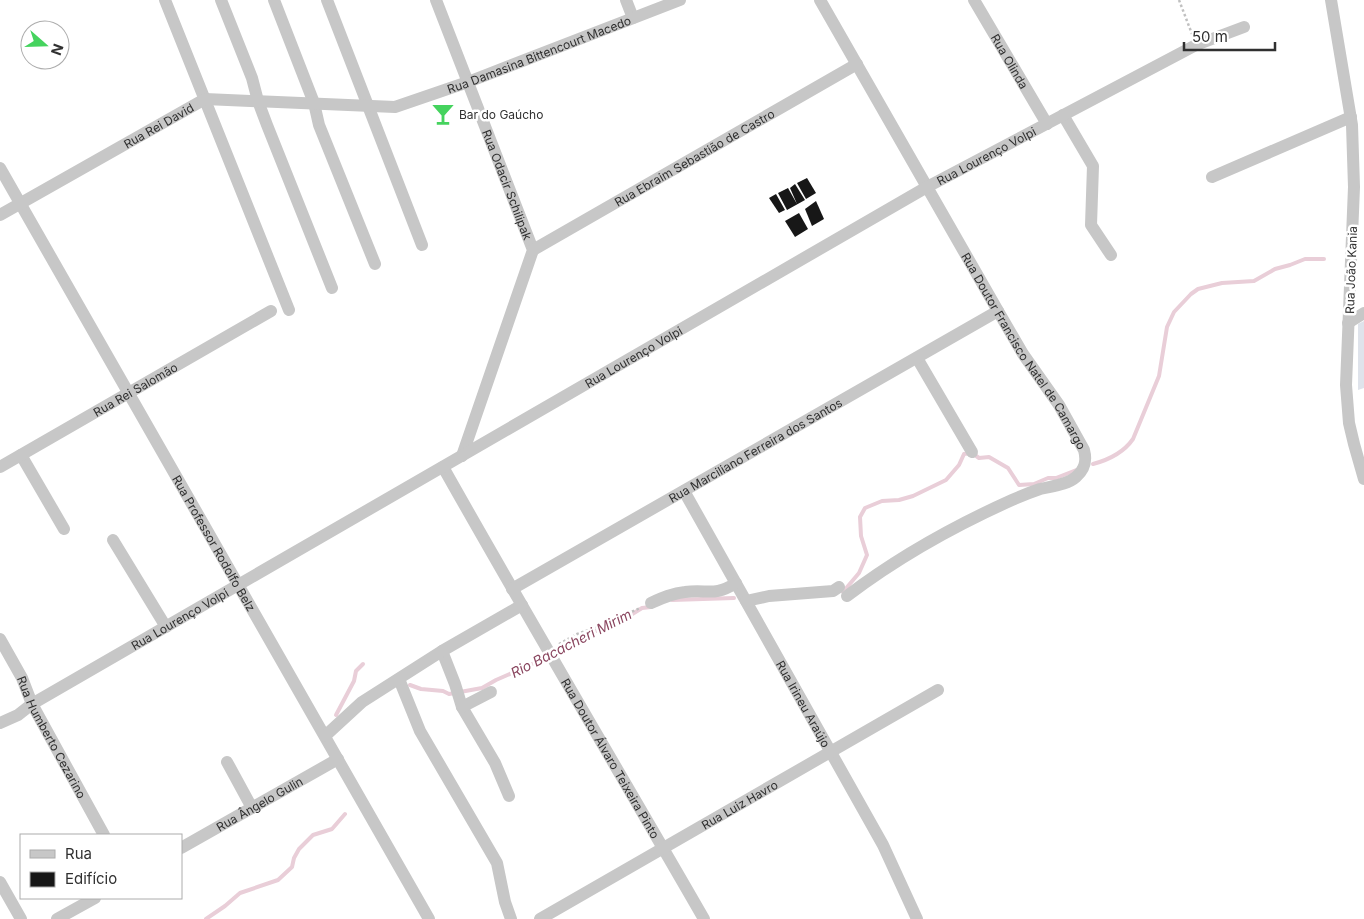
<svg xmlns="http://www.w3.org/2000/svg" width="1364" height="919" viewBox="0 0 1364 919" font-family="Inter,sans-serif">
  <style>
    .green { fill: #dfe3eb }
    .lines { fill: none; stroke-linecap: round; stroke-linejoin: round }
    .stream { stroke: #e9ced8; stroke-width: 4 }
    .building { fill: #171717 }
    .path { stroke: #c0c0c0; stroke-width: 2.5; stroke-dasharray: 2.5 2.5; stroke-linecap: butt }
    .minor { stroke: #c7c7c7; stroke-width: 12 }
    .labels { text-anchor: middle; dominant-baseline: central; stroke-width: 5; stroke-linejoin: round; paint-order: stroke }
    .street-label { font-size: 12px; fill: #303030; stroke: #fff }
    .poi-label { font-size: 12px; fill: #303030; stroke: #fff; text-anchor: start }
    .water-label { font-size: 14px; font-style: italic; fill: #8a465f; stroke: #fff }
  </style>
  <rect width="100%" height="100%" fill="#fff"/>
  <polygon class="green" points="1364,321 1364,388 1358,390 1358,324"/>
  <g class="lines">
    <g class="stream">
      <path d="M1093,464C1108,460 1124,452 1133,439L1159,376L1167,327L1174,312L1191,294L1198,289L1222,283L1254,281L1275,269L1290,265L1305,259H1324"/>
      <polyline points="843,592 859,573 867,555 861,536 860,517 865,508 882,501 899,500 913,496 946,480 959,465 964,454 972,453 979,458 989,457 1008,468 1019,485 1034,484 1048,478 1056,478 1079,469"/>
      <polyline points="672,600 734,598"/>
      <polyline points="410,685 421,689 443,691 449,694 482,688 496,680 539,661 563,647 606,626 621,621 642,608 651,607"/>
      <polyline points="336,715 354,681 356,671 363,664"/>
      <polyline points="206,919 225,906 240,893 278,880 292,867 294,858 299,849 313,835 332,829 345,814"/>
    </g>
  </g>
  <g class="building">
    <polygon points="807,178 816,193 806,199 797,183"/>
    <polygon points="795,184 805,200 787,210 778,193 788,188 797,204 790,188"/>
    <polygon points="776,194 785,210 779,213 769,198"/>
    <polygon points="816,201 824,219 812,226 805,209"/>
    <polygon points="799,213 808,229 795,237 785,221"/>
  </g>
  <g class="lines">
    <g class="path">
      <polyline points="1179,0 1192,34"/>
      <polyline points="559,644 577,634 597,627 640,608"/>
    </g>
    <g class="minor">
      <polyline points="165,0 289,310"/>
      <polyline points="221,0 252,78 258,101 267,125 332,288"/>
      <polyline points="274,0 314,103 319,125 375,264"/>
      <polyline points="327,0 422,245"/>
      <path id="s1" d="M436,0L533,250L462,456"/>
      <polyline points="626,0 633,18"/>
      <path id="s2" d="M820,0L998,311L1023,354L1059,405L1084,450C1087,461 1085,469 1076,477C1067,485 1052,486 1040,489C1031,492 1021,496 1012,500C954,526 897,558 847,596"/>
      <path id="s3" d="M974,0L1047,124"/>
      <polyline points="1331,0 1352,125 1354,187 1346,385 1349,423 1354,444 1364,479"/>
      <polyline points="1063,115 1093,166 1091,225 1111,255"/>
      <path id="s4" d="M0,168L429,919"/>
      <polyline points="1212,177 1351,117"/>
      <path id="s5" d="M0,215L205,99L395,107L468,82L680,0"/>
      <path id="s6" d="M533,250L857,64"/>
      <polyline points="1348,323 1364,313"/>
      <polyline points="917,358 972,452"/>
      <polyline points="21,455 64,529"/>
      <path id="s7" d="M0,467L271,311"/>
      <path id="s8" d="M443,467C528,618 617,768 704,919"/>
      <path id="s9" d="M684,491L883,845L917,919"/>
      <polyline points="113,540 166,627"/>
      <path id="s10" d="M512,589L998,311"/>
      <polyline points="746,601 769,596 833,591 839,587"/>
      <path d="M651,603C662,598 673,593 685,592C708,589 714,597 736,583"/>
      <path id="s11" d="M0,639L22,678L32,704L104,835"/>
      <polyline points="442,651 455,684 462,707 495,763 509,796"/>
      <polyline points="399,679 420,731 497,863 505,902 511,919"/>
      <polyline points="462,707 491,692"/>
      <path id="s12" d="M0,723L18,715L32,704L927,187L1196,45L1244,27"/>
      <polyline points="325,736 362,702 442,651 522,605"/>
      <polyline points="227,762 252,808"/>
      <path id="s13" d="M181,848L338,759"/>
      <polyline points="0,882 21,919"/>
      <polyline points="57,919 95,898"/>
      <path id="s14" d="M540,919L938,690"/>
    </g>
  </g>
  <defs>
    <symbol id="bar-bare" viewBox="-9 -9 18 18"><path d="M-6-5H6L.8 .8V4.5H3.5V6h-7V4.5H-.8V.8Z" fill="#45d35e" stroke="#fff" stroke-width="2.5" paint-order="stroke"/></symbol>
  </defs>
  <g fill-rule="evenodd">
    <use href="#bar-bare" x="427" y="98" width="32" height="32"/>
  </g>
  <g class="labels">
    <g class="street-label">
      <text stroke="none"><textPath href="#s5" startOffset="579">Rua Damasina Bittencourt Macedo</textPath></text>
      <text stroke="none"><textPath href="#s3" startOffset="71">Rua Olinda</textPath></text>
      <text stroke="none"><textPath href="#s5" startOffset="182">Rua Rei David</textPath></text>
      <text stroke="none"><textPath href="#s12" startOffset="1138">Rua Lourenço Volpi</textPath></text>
      <text stroke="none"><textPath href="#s6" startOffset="186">Rua Ebraim Sebastião de Castro</textPath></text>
      <text stroke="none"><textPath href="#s1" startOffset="198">Rua Odacir Schilipak</textPath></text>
      <text transform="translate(1351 270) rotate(-88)">Rua João Kania</text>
      <text stroke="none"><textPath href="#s2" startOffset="406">Rua Doutor Francisco Natel de Camargo</textPath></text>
      <text stroke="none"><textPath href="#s12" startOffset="732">Rua Lourenço Volpi</textPath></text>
      <text stroke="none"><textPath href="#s7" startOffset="156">Rua Rei Salomão</textPath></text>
      <text stroke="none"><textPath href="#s10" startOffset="280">Rua Marciliano Ferreira dos Santos</textPath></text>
      <text stroke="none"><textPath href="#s4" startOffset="432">Rua Professor Rodolfo Belz</textPath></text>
      <text stroke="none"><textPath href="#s12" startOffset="208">Rua Lourenço Volpi</textPath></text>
      <text stroke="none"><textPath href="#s9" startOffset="244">Rua Irineu Araújo</textPath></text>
      <text stroke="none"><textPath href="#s11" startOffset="111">Rua Humberto Cezarino</textPath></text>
      <text stroke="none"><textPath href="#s8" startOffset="336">Rua Doutor Álvaro Teixeira Pinto</textPath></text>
      <text stroke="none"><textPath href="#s13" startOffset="90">Rua Ângelo Gulin</textPath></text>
      <text stroke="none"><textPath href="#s14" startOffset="230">Rua Luiz Havro</textPath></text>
    </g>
    <g class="poi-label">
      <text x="459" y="114">Bar do Gaúcho</text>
    </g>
    <g class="water-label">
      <text transform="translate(571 643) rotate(-27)">Rio Bacacheri Mirim</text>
    </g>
  </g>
  <rect x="20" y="834" width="162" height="65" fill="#ffffff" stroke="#acacac"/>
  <rect x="30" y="850" width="25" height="8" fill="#c7c7c7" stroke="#acacac"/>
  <text x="65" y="859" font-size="15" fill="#303030">Rua</text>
  <rect x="30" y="872" width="25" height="15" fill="#171717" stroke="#acacac"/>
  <text x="65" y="884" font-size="15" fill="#303030">Edifício</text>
  <g transform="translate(45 45) rotate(110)"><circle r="24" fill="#ffffff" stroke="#acacac"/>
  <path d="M0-4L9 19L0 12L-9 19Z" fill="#45d35e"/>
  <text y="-8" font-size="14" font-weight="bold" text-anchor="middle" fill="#303030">N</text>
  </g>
  <path d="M1184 42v8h91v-8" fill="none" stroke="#303030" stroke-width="2.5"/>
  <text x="1192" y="42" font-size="15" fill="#303030" stroke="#ffffff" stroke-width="4" paint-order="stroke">50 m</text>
</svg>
